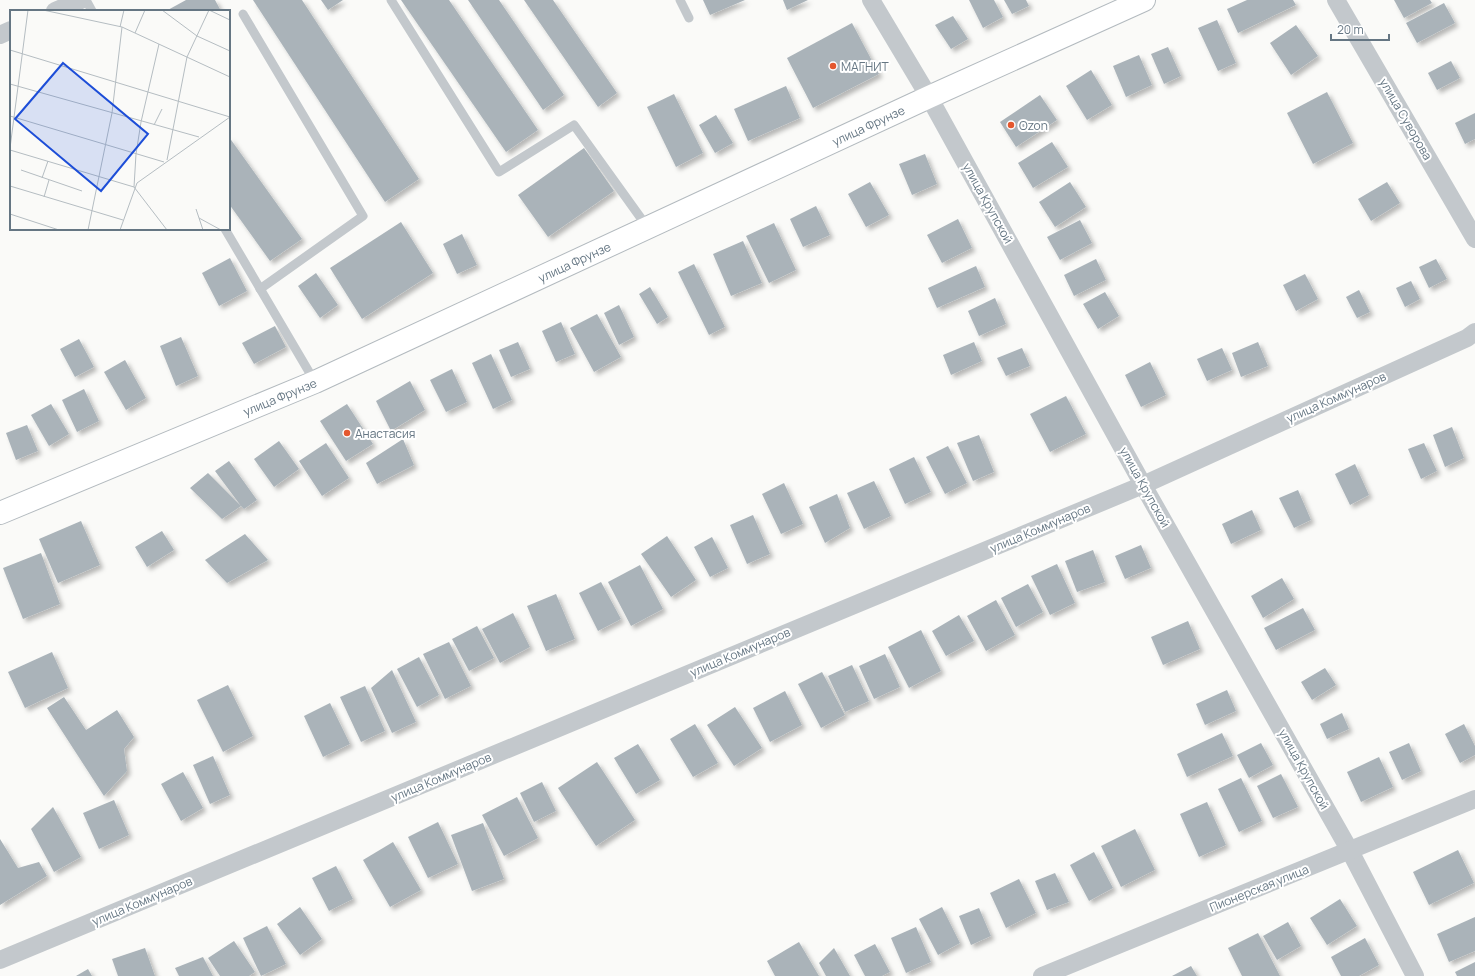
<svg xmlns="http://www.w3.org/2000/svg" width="1475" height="976" viewBox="0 0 1475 976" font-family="Manrope,sans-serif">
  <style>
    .building { fill: #aab3b9; filter: url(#shadow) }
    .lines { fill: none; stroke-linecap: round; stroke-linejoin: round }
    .secondary-casing { stroke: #b3babf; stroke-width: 24 }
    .lane { stroke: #c3c8cc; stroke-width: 9 }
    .street { stroke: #c3c8cc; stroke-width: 18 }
    .secondary { stroke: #fff; stroke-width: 22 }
    .poi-dot { fill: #e4572e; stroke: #fff; stroke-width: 1.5 }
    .labels { text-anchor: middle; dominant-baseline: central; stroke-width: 4; stroke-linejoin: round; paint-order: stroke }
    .poi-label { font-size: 12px; fill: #657683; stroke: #fff; text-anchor: start }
    .street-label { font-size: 12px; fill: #657683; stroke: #fff }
    .inset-road { fill: none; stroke: #b5bdc2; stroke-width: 1 }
    .view { fill: #1d4ed8; fill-opacity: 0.15; stroke: #1d4ed8; stroke-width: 2 }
    .inset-edge { fill: none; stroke: #657683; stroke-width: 2 }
  </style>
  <defs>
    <filter id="shadow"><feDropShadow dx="3.5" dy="3.5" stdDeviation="2" flood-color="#0004"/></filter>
  </defs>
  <rect width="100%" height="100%" fill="#fafaf8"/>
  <g class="building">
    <polygon points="186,0 215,0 221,11 166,11"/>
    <polygon points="253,0 302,0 419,179 385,202"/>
    <polygon points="321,0 343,0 328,10"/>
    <polygon points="401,0 449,0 538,130 506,152"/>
    <polygon points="468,0 499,0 564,95 543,110"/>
    <polygon points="524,0 553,0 617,93 598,107"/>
    <polygon points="703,0 745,0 710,15"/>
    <polygon points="783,0 808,0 787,10"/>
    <polygon points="969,0 994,0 1003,17 983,28"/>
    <polygon points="1004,0 1026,0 1029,6 1012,14"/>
    <polygon points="1247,0 1293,0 1296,5 1238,33 1227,9"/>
    <polygon points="1394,0 1430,0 1432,3 1404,18"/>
    <polygon points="1444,3 1455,23 1417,43 1406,23"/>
    <polygon points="953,16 968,39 951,49 935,25"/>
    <polygon points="1217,20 1236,63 1218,71 1198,28"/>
    <polygon points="852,23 879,74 813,108 787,58"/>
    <polygon points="1296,25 1318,56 1291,75 1270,43"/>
    <polygon points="1168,47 1181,76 1164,84 1151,54"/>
    <polygon points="1139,55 1152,85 1126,97 1113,66"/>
    <polygon points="1451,61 1460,78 1437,90 1428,73"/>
    <polygon points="1091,70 1112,105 1087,120 1066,86"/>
    <polygon points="786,86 800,118 748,141 734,109"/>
    <polygon points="1327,92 1353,143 1313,164 1287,113"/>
    <polygon points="674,94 703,153 676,167 647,107"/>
    <polygon points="1040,95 1057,120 1016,147 1000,122"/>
    <polygon points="1475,113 1475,139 1465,144 1455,123"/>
    <polygon points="716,115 733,143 715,153 699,125"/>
    <polygon points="229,137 302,239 270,261 229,204"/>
    <polygon points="1052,142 1068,167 1033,188 1018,163"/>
    <polygon points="584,148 614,191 548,237 518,195"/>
    <polygon points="925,154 937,184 912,195 899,164"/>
    <polygon points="870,182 889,215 866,227 848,194"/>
    <polygon points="1070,182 1086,207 1055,227 1039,202"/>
    <polygon points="1387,182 1400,203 1371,221 1358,199"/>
    <polygon points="816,206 830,235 803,247 790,219"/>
    <polygon points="958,219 972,248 942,263 927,235"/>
    <polygon points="1080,220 1092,243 1060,260 1047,237"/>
    <polygon points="401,222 433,273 362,319 330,268"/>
    <polygon points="774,223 796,270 769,283 746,236"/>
    <polygon points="462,234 477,265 457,274 443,244"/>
    <polygon points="743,241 762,283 731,296 713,254"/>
    <polygon points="230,258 247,291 219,306 202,273"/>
    <polygon points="1096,259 1106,280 1074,296 1064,275"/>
    <polygon points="1436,259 1447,279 1429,288 1419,267"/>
    <polygon points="694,264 725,327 709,335 678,272"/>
    <polygon points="976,266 985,287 937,308 928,288"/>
    <polygon points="316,273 338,305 320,318 298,286"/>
    <polygon points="1305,274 1318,299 1296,311 1283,285"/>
    <polygon points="1411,281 1420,299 1405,307 1396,288"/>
    <polygon points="650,287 668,317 657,324 639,294"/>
    <polygon points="1359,290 1370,312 1357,318 1346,297"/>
    <polygon points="1105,292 1119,316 1098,329 1083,304"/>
    <polygon points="995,298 1006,324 979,336 968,311"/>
    <polygon points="619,305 634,337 619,345 604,313"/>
    <polygon points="597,314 621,357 594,372 570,328"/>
    <polygon points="561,322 575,354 556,362 542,331"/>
    <polygon points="275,326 286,347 254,364 242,343"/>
    <polygon points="181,337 198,376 176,386 160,346"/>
    <polygon points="79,339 94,367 75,377 60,349"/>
    <polygon points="518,342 530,369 511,377 499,350"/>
    <polygon points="974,342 982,361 951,375 943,355"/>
    <polygon points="1258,342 1268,366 1241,377 1232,353"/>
    <polygon points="1022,348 1030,366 1006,376 997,358"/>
    <polygon points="1222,348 1232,370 1207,381 1197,359"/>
    <polygon points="491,354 512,400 493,409 472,363"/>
    <polygon points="125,360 146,398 126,410 104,372"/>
    <polygon points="1150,362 1166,395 1141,407 1125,375"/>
    <polygon points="452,369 467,402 446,412 430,380"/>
    <polygon points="410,381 425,410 391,431 376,401"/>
    <polygon points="84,389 99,421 77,432 62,400"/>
    <polygon points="1066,396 1086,434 1050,452 1030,414"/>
    <polygon points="51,404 69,434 49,446 31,415"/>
    <polygon points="347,404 373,444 346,461 320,421"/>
    <polygon points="27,425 38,451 16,460 6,433"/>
    <polygon points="1452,427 1464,458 1445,467 1433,435"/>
    <polygon points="979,435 994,472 973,481 957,443"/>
    <polygon points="403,439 414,465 377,484 366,463"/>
    <polygon points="279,441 299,469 274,487 254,459"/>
    <polygon points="326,443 349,478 322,496 299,461"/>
    <polygon points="1424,443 1437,471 1421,479 1408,449"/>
    <polygon points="948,446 967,483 945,494 926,457"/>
    <polygon points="914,457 931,492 905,504 889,469"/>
    <polygon points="229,461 257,500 244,509 241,506 222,519 190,488 208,473 241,506 215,471"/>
    <polygon points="1355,464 1369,495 1350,505 1335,474"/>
    <polygon points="874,481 891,516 864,529 847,493"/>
    <polygon points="784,483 803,524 781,534 762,494"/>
    <polygon points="1298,490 1311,520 1294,528 1279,498"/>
    <polygon points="837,494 850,528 825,543 809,507"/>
    <polygon points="1252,510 1261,530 1231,544 1222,524"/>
    <polygon points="753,515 770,554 747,564 730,525"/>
    <polygon points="81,521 100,565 58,583 39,539"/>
    <polygon points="162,531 174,550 147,567 135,547"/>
    <polygon points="245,534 268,560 227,583 205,560"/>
    <polygon points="667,536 696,580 671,597 641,554"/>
    <polygon points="712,537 728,568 710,577 694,547"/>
    <polygon points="1141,545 1151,568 1125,579 1115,556"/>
    <polygon points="1093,550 1105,582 1077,592 1065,561"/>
    <polygon points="41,553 60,604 23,619 3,568"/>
    <polygon points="1057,564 1075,603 1050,615 1031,576"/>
    <polygon points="640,565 663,609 631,626 608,582"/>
    <polygon points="1282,578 1294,599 1263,618 1251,596"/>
    <polygon points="601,582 621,619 598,631 579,593"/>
    <polygon points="1028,584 1043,612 1016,627 1001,598"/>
    <polygon points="556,594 575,639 546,651 527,606"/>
    <polygon points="996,600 1015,635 986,651 967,616"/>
    <polygon points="1303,608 1315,630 1276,650 1264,628"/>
    <polygon points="513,613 530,647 500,663 482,629"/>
    <polygon points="959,615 974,641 946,656 932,631"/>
    <polygon points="1188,621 1200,649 1163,665 1151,637"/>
    <polygon points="477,626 494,658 469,671 452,639"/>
    <polygon points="921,630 941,671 909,688 888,647"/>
    <polygon points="449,642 471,686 445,699 423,654"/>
    <polygon points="52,652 68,688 25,708 8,672"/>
    <polygon points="885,654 900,687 874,699 859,666"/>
    <polygon points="419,657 439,695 417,707 397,669"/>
    <polygon points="852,665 869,701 845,712 828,676"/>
    <polygon points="1325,668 1336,685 1312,700 1301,682"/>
    <polygon points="392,670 416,722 392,733 371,688"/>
    <polygon points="822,672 845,715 821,728 798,684"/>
    <polygon points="228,685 253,736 223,752 197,700"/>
    <polygon points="365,686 385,731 361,742 340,697"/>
    <polygon points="1227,690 1236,711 1205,725 1196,704"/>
    <polygon points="785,691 802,725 770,742 753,708"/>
    <polygon points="64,697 86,730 117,710 134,737 124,749 127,771 104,796 47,708"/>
    <polygon points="330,703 350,744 323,757 304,716"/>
    <polygon points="735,707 762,748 734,766 707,725"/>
    <polygon points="1342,713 1349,729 1327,739 1320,724"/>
    <polygon points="695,724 718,763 693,777 670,739"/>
    <polygon points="1464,724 1475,746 1475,755 1460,763 1445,734"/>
    <polygon points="1222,733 1233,756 1187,777 1177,754"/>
    <polygon points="1261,743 1273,765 1249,778 1237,755"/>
    <polygon points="1409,743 1421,771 1402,780 1389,752"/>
    <polygon points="638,744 660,780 636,794 614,758"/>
    <polygon points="213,756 230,795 210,804 193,765"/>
    <polygon points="1379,757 1393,787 1361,802 1347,772"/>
    <polygon points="597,762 635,820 596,846 558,788"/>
    <polygon points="183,772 203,808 181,821 161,784"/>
    <polygon points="1281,774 1298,807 1273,818 1257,786"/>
    <polygon points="1241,778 1262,821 1239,832 1218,789"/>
    <polygon points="542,782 556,811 534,822 520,793"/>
    <polygon points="517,797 538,838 504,856 482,815"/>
    <polygon points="114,800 129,835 99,849 83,813"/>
    <polygon points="1207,802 1226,845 1199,857 1180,814"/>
    <polygon points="53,807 81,857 54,872 31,829"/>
    <polygon points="438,822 458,864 428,878 408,837"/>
    <polygon points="483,823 504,879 472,891 451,835"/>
    <polygon points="1135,829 1155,870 1121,887 1101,846"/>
    <polygon points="0,839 18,868 39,862 47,876 0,905"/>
    <polygon points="393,842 421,890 390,907 363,860"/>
    <polygon points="1458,850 1474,883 1429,905 1413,872"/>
    <polygon points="1094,852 1113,888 1089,901 1070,865"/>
    <polygon points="336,866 353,899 329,911 312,878"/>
    <polygon points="1055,873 1069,902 1047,910 1035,881"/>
    <polygon points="1019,879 1036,913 1006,928 990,893"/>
    <polygon points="1340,899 1357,926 1327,945 1310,918"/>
    <polygon points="300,907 322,939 300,955 277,924"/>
    <polygon points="942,907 960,943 938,955 919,919"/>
    <polygon points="979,908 991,936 971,945 959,916"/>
    <polygon points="1475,917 1475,951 1449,962 1437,934"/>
    <polygon points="1288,922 1301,946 1277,960 1263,936"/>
    <polygon points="267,926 286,964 261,976 243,938"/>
    <polygon points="916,927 931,962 906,973 891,938"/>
    <polygon points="1258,933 1280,976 1242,976 1228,948"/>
    <polygon points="1365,938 1379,965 1359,976 1341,976 1331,957"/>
    <polygon points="234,941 255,972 249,976 220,976 208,958"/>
    <polygon points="799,942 819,976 775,976 767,961"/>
    <polygon points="875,944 890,972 882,976 865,976 854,955"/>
    <polygon points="145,948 155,976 118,976 112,959"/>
    <polygon points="834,948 850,976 826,976 819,963"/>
    <polygon points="203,957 213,976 179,976 175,968"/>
    <polygon points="1475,962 1475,976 1457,976 1455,972"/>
    <polygon points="1191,966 1197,976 1172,976"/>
    <polygon points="88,969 92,976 76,976"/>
  </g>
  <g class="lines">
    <defs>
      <g id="secondary">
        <path id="s1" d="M0,513L315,382L929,97L1144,0"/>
      </g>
    </defs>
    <use href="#secondary" class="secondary-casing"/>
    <g class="lane">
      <polyline points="86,0 92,11"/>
      <polyline points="391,0 499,172 574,125 648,228"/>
      <polyline points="680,0 689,18"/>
      <polyline points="243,14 363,216 260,289"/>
      <polyline points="225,229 315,382"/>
    </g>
    <g class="street">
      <polyline points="871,0 929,97 1143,485 1350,851 1415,976"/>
      <polyline points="1336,0 1475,239"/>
      <polyline points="55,11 81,0"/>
      <polyline points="0,35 11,30"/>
      <polyline points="0,960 1143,485 1467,338 1475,332"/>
      <polyline points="1042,976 1475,799"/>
    </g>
    <use href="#secondary" class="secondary"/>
  </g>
  <g class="poi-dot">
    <circle cx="833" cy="66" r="4"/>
    <circle cx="1011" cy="125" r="4"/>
    <circle cx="347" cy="433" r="4"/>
  </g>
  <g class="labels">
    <g class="poi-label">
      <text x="841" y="66">МАГНИТ</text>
      <text x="1019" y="125">Ozon</text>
      <text x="355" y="433">Анастасия</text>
    </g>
    <g class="street-label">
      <text transform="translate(1406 119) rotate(60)">улица Суворова</text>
      <text stroke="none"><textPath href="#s1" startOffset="951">улица Фрунзе</textPath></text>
      <text transform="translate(988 203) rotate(61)">улица Крупской</text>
      <text stroke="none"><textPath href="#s1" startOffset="627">улица Фрунзе</textPath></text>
      <text stroke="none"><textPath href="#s1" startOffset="303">улица Фрунзе</textPath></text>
      <text transform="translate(1336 397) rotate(-24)">улица Коммунаров</text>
      <text transform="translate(1145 487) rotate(61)">улица Крупской</text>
      <text transform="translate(1040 528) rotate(-23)">улица Коммунаров</text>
      <text transform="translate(740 652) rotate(-23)">улица Коммунаров</text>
      <text transform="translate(1304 769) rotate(61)">улица Крупской</text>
      <text transform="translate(441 777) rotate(-23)">улица Коммунаров</text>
      <text transform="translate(1259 888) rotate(-22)">Пионерская улица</text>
      <text transform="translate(142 901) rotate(-23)">улица Коммунаров</text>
    </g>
  </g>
  <g transform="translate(10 10)">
    <rect width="220" height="220" fill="#fafaf8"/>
    <path class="inset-road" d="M33,0L112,17L220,67M152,0L187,26L220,41M199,0L220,10M110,17L114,0M125,23L135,0M0,40L220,107M0,74L189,127M0,106L154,152M144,115L152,99M0,138L18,0M0,140L124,177L126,144L131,112L149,34M157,150L177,47L199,0M11,160L72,181M32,168L38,151M0,176L113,210M124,177L157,220M34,187L39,170M186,199L193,220M0,204L49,220M189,208L211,220M78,220L102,103L112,17M110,220L127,173L220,107"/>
    <path class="view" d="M53,53L138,124L91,181L5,109Z"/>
    <rect width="220" height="220" class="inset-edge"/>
  </g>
  <path d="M1331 34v6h58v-6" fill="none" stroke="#657683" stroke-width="2"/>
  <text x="1337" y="34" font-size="12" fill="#657683" stroke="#ffffff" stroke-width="3" paint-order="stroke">20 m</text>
</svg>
